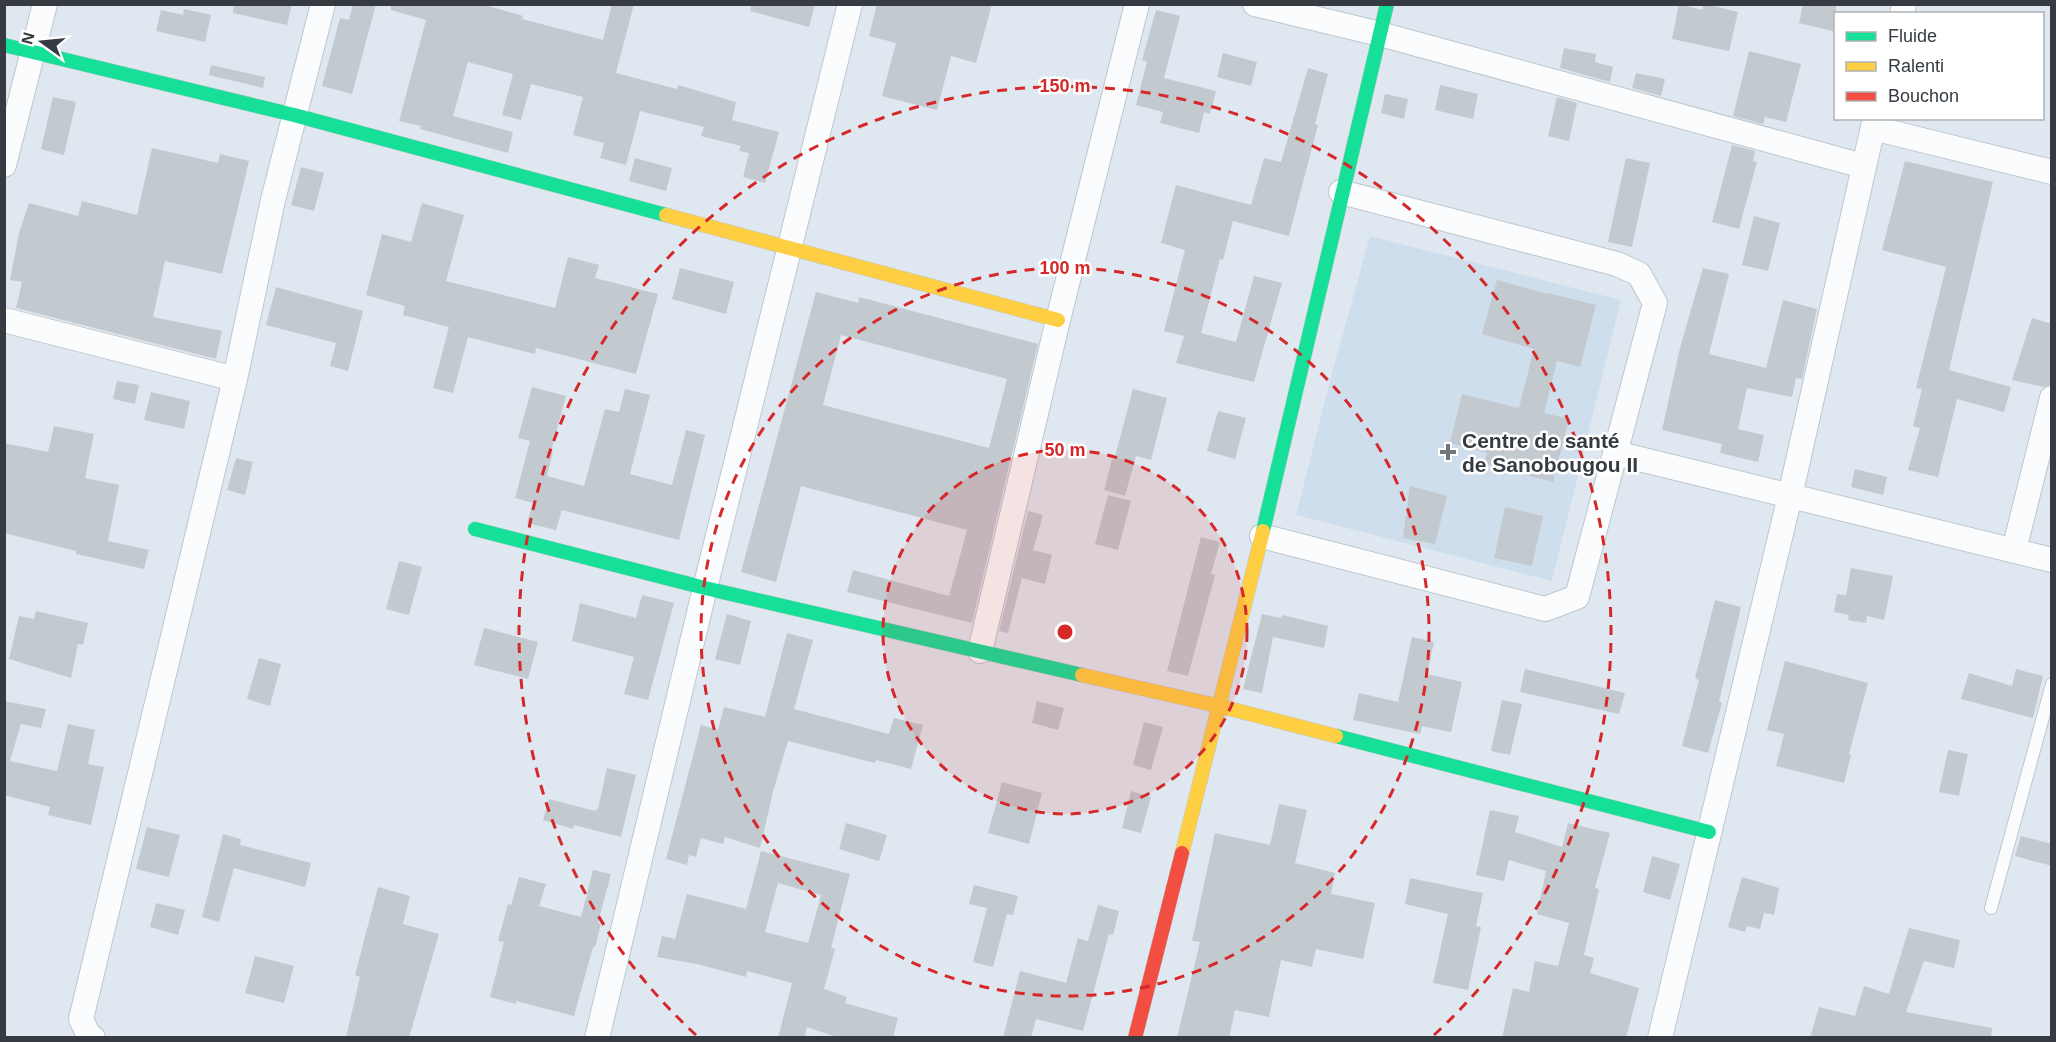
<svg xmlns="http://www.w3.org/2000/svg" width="2056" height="1042" viewBox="0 0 2056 1042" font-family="Helvetica,sans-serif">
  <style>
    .built { fill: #cfdeec }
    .building { fill: #c2c9cf; fill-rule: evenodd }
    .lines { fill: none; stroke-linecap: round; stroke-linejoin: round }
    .lane-casing { stroke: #bfc6cc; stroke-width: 14 }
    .street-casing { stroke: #bfc6cc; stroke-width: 26 }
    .fast-casing { stroke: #bfc6cc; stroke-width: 15 }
    .slow-casing { stroke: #bfc6cc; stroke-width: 15 }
    .jam-casing { stroke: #bfc6cc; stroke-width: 15 }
    .lane { stroke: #fafcfd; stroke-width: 12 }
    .street { stroke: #fafcfd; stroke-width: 24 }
    .fast { stroke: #16e098; stroke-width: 14 }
    .slow { stroke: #ffcf43; stroke-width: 14 }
    .jam { stroke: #f24e42; stroke-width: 14 }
    .ring { fill: none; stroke: #d62828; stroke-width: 3; stroke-dasharray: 10 8 }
    .poi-dot { fill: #70787e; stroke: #fff; stroke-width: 2 }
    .labels { text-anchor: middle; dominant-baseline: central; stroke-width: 5; stroke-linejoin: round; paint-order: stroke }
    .poi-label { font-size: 21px; font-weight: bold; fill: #353b40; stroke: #fff; text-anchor: start }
    .centre { fill: #d62828; stroke: #fff; stroke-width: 3 }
    .ring-label { font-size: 18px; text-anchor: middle; font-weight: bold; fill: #d62828; stroke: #fff; stroke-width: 5; stroke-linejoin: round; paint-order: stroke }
  </style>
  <rect width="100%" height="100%" fill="#dfe8f0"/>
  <polygon class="built" points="1370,236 1621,300 1552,581 1296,515 1333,369"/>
  <g class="building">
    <polygon points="234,4 292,4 287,25 233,13"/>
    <polygon points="353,4 376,4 352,94 322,86 340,18 349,20"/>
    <polygon points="391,4 481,4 523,16 522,19 603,40 612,4 634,4 616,73 677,89 678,85 736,102 732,120 779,132 765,183 743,177 749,153 739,151 741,146 701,136 704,127 640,111 626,165 600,158 604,143 573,135 583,97 531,84 521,120 502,115 513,74 468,62 453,116 513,132 508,153 420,129 421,126 399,121 426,20 391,10"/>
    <polygon points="751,4 815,4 809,27 750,11"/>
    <polygon points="877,4 992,4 976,63 951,56 937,110 882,96 896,43 869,36"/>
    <polygon points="1679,4 1702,10 1704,4 1706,4 1738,12 1729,51 1672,39"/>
    <polygon points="1803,4 1836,4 1836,32 1799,23"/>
    <polygon points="184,9 211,15 205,42 156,31 161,10 183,15"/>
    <polygon points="1156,10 1180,16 1164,78 1216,91 1210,114 1204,112 1199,133 1160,123 1163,112 1136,105 1147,62 1142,60"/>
    <polygon points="1564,48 1596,54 1595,62 1613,67 1610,82 1560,68"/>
    <polygon points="1749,51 1801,64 1786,122 1765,117 1763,124 1733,116"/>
    <polygon points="1223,53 1257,62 1251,86 1217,77"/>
    <polygon points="211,65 265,77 263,88 209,75"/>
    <polygon points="1308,68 1328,74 1315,124 1318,125 1289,236 1233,221 1223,260 1220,259 1201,333 1236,342 1254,276 1282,283 1254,382 1176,363 1184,336 1164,331 1185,250 1161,243 1176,185 1251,205 1264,158 1281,162"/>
    <polygon points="1636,73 1665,79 1661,96 1632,88"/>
    <polygon points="1440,85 1478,94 1473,119 1435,110"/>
    <polygon points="1385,94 1408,99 1404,119 1381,113"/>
    <polygon points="53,97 76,102 64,155 41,149"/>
    <polygon points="1557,97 1577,103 1569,141 1548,136"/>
    <polygon points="1732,145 1755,151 1753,161 1757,162 1739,229 1712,222"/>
    <polygon points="152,148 218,163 220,154 249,161 222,274 165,261 153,317 222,331 216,359 16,308 22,282 10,280 19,233 29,203 78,216 82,201 137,215"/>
    <polygon points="635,158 672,168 666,191 629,181"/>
    <polygon points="1626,158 1650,163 1632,247 1608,242"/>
    <polygon points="1905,161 1993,182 1949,370 2011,387 2004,412 1957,399 1938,477 1908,470 1920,428 1913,426 1922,389 1916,388 1946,267 1882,250"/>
    <polygon points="301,167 324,173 314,211 291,205"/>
    <polygon points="422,203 464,215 446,281 555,308 568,257 599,265 595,278 658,294 636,374 536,348 535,354 468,337 453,393 433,388 449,327 403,315 405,306 366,295 382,234 411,242"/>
    <polygon points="1754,216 1780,223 1768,271 1742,265"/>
    <polygon points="680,268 734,282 726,314 672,299"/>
    <polygon points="1703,268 1729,274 1709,354 1766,368 1783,300 1817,309 1802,379 1796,378 1792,397 1747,388 1738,429 1764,435 1758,462 1720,453 1722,444 1662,430 1680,348"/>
    <polygon points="1497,280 1548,294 1548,293 1596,305 1580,367 1557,361 1544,413 1569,419 1553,482 1484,464 1487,453 1450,443 1462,394 1519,408 1534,349 1482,334"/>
    <polygon points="276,287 363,311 348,371 330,366 336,343 266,325"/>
    <path d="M816,292L858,303L859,297L1038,344L972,623L847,592L853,570L949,596L967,530L801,486L776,582L741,572ZM841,335L1007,379L989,448L823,405Z"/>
    <polygon points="2032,318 2052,324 2052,384 2044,387 2012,380"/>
    <polygon points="117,381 139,385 135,404 113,399"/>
    <polygon points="532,387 566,396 551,451 553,452 547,476 584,486 605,409 619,412 625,389 650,395 630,474 672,485 686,430 705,435 679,540 562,510 556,530 527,523 533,503 515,498 530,441 518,438"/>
    <polygon points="1133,389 1167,398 1151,460 1136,456 1125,496 1104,490 1112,459 1114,460"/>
    <polygon points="151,392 190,401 184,429 144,420"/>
    <polygon points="1218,411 1246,418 1235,459 1207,451"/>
    <polygon points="54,426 94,434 85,478 119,485 108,541 149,550 144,569 76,554 76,551 4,533 4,443 48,452"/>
    <polygon points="236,458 253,462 245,495 227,490"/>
    <polygon points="1855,469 1887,477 1883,495 1851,487"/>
    <polygon points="1410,486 1447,496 1435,544 1403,538"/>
    <polygon points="1108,495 1131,501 1118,550 1095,544"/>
    <polygon points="1505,507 1543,516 1532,566 1494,558"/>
    <polygon points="1028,511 1043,515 1033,550 1052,555 1045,584 1022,578 1008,633 999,631"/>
    <polygon points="1201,537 1220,542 1211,574 1215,575 1188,676 1167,671"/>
    <polygon points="399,561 422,567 409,615 386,609"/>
    <polygon points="1851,568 1893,576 1884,620 1867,616 1866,623 1848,620 1849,615 1834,612 1837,594 1846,595"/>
    <polygon points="642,595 674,603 648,700 624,694 634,657 572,641 580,603 636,618"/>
    <polygon points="1715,600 1741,607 1719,702 1722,703 1708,753 1682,746 1699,680 1695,678"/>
    <polygon points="36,611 88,623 83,645 78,644 71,678 9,659 19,616 34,619"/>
    <polygon points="727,614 751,621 740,665 715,659"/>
    <polygon points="1262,614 1281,618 1282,615 1328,626 1324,648 1273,637 1262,693 1243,689"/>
    <polygon points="484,628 538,642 528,679 474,665"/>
    <polygon points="787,633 813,640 794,709 889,734 894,718 923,725 911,769 876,760 875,763 788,741 773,792 760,848 725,837 723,844 701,838 696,857 689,855 687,865 666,859 701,725 718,730 724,707 765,717"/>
    <polygon points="1412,637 1434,642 1427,674 1462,682 1451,732 1422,726 1420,734 1353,720 1359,693 1398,702"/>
    <polygon points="259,658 281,664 270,706 247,699"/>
    <polygon points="1785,661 1868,683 1849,754 1851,755 1844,783 1776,766 1784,734 1767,730"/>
    <polygon points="1525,669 1625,693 1619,714 1520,692"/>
    <polygon points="2016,669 2043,676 2033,718 1961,699 1969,673 2012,686"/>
    <polygon points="1502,700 1522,704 1510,755 1491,751"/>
    <polygon points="4,701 46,709 41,728 21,724 10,761 57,771 68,724 95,730 88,764 104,767 91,825 48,815 50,807 4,795"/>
    <polygon points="1037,701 1064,708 1058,730 1032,723"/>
    <polygon points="1144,722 1163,727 1151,770 1133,765"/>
    <polygon points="1948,750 1968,754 1959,796 1939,792"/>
    <polygon points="607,768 636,775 621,837 574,825 573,829 543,820 549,799 595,811 596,809 598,809"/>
    <polygon points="1002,782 1042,793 1029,844 988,833"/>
    <polygon points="1131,791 1151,797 1141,833 1122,828"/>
    <polygon points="1279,804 1307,810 1295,863 1335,873 1331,894 1375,903 1363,959 1316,949 1312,967 1281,960 1269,1017 1235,1010 1229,1038 1177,1038 1200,942 1192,941 1215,833 1270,845"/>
    <polygon points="1490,810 1519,816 1515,832 1562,847 1568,823 1610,833 1595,888 1599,889 1584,955 1594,958 1590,973 1639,988 1626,1038 1502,1038 1513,988 1529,992 1535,961 1558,966 1569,923 1537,914 1546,871 1509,860 1504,881 1476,875"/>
    <polygon points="846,823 887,835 879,861 839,849"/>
    <polygon points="147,827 180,835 169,877 136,869"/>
    <polygon points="223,834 241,839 240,845 311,863 305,887 234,868 219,922 202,917"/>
    <polygon points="2021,836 2052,844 2052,866 2015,856"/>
    <path d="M761,851L850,874L831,948L835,949L824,989L847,997L845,1003L898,1018L893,1038H839L807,1027L804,1038H778L792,983L747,971L746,977L697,964L657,957L662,936L675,939L687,894L746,909ZM778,883L821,895L808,943L765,932Z"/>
    <polygon points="1652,856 1680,864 1670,900 1643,892"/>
    <polygon points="593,870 611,874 598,923 601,924 595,947 593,947 574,1016 516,1001 516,1004 490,997 504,942 498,941 508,904 511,905 519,877 546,884 539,906 581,917"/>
    <polygon points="1742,877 1779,888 1774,915 1764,913 1760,929 1747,926 1745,932 1728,927"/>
    <polygon points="1410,878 1483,893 1476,926 1481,927 1468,990 1433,983 1448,914 1405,904"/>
    <polygon points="974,885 1018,896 1013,915 1007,914 993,967 973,962 987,908 969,904"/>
    <polygon points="378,887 410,896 403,924 439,934 409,1038 346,1038 360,977 355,975"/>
    <polygon points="156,903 185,910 178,935 150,927"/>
    <polygon points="1098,905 1119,911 1113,935 1109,934 1083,1031 1036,1019 1031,1038 1003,1038 1020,971 1066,983 1078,938 1088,941"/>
    <polygon points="1909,928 1960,940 1954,968 1924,961 1906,1012 1992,1028 1991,1038 1810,1038 1819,1007 1855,1016 1864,986 1889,994"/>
    <polygon points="255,956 294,966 284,1003 245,993"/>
  </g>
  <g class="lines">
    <defs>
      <polyline id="lane" points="1991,908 2052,684"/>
      <g id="street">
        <polyline points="1255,4 1380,34 1863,166"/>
        <polyline points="1902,14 1904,4"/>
        <polyline points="1873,128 2052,172"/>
        <polyline points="4,165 45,4"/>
        <polyline points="4,320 235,379"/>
        <polyline points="1615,453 2052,560"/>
        <polyline points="1262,536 1545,609 1577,597 1655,303 1639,274 1617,264 1341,192"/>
        <polyline points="2014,550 2052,398"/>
        <polyline points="980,651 1058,320 1137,4"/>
        <polyline points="93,1038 88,1034 81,1019 235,379 273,200 323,4"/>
        <polyline points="597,1038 705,588 850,4"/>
        <polyline points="1660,1038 1790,496 1875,118"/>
      </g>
      <g id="fast">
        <polyline points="4,45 294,115 666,215"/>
        <polyline points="475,529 705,588 1082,675"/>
        <polyline points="1263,531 1387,4"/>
        <polyline points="1336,736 1709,832"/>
      </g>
      <g id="slow">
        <polyline points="666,215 1058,320"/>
        <polyline points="1082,675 1219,706 1336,736"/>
        <polyline points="1182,853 1263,531"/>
      </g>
      <polyline id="jam" points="1135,1038 1182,853"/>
    </defs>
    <use href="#lane" class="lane-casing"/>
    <use href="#street" class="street-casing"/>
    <use href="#fast" class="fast-casing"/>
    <use href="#slow" class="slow-casing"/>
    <use href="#jam" class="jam-casing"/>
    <use href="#lane" class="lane"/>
    <use href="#street" class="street"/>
    <use href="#fast" class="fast"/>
    <use href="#slow" class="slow"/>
    <use href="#jam" class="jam"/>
  </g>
  <circle cx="1065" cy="632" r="182" fill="#d62828" fill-opacity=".12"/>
  <g class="ring">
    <circle cx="1065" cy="632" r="182"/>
    <circle cx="1065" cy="632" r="364"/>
    <path d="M696 1035A546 546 0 1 1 1434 1035"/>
  </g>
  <path class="poi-dot" d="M1445 443h6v6h6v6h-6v6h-6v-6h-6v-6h6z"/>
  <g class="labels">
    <g class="poi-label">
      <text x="1462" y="440">Centre de santé<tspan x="1462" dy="24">de Sanobougou II</tspan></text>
    </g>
  </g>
  <circle cx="1065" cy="632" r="9" class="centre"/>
  <g class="ring-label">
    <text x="1065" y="92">150 m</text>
    <text x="1065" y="274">100 m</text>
    <text x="1065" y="456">50 m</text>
  </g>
  <rect width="2056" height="1042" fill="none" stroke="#353b40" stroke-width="12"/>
  <rect x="1834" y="12" width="210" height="108" fill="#ffffff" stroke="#aeb1b3" stroke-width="1.5"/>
  <rect x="1846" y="32" width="30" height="9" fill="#16e098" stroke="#aeb1b3" stroke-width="1.5"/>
  <text x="1888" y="42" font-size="18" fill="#353b40">Fluide</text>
  <rect x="1846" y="62" width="30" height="9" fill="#ffcf43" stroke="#aeb1b3" stroke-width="1.5"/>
  <text x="1888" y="72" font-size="18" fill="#353b40">Ralenti</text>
  <rect x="1846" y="92" width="30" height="9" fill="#f24e42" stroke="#aeb1b3" stroke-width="1.5"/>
  <text x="1888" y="102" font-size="18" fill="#353b40">Bouchon</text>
  <g transform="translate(42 42) rotate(285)" stroke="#ffffff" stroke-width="4.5" paint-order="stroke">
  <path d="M0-4.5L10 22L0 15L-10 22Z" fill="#353b40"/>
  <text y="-9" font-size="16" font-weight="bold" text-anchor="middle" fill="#353b40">N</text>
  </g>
</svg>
